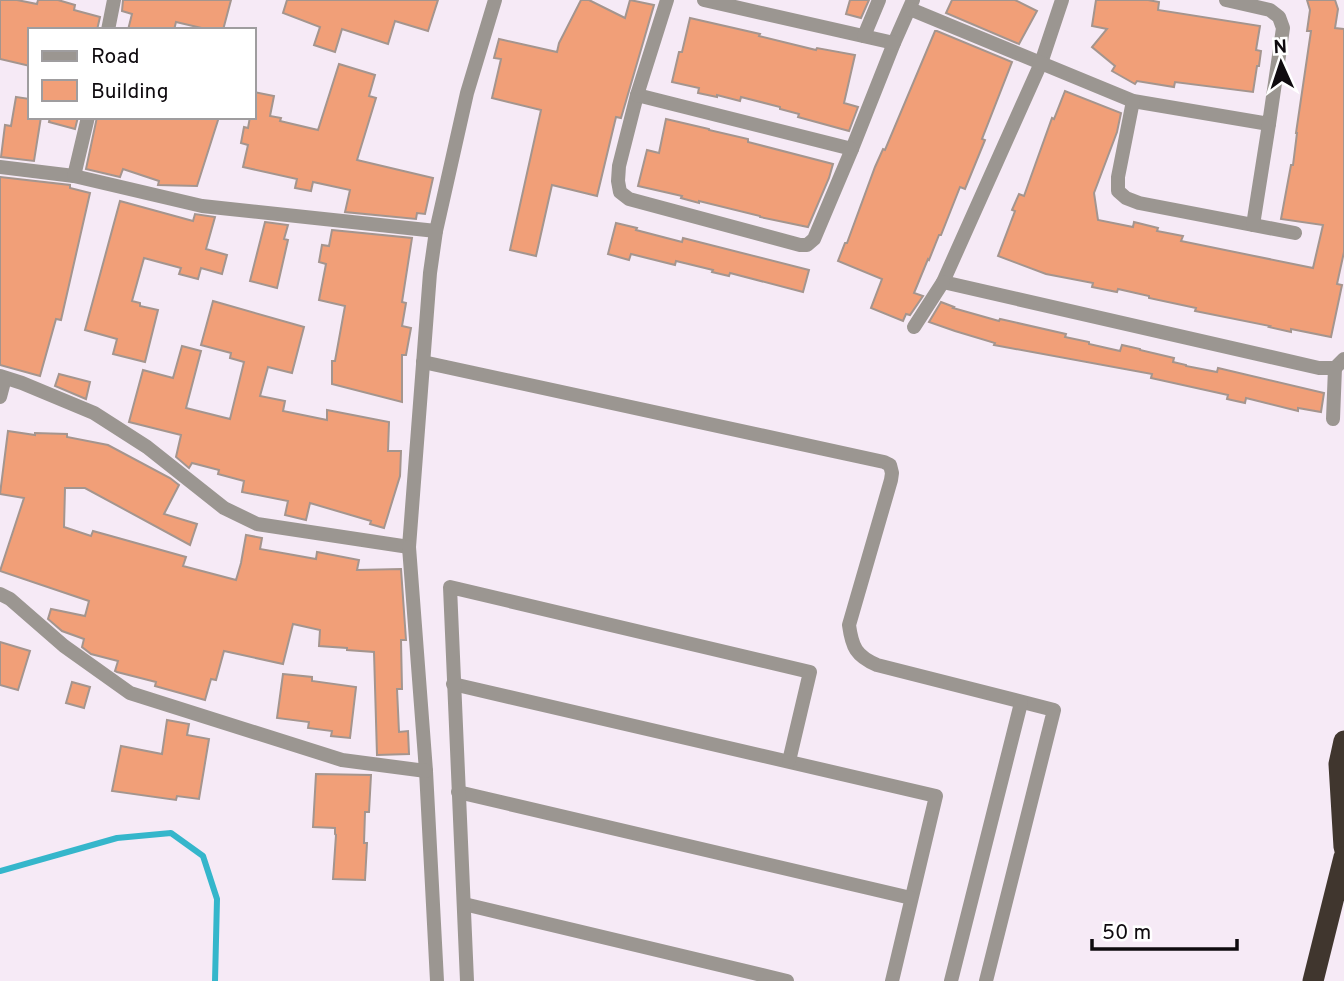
<svg xmlns="http://www.w3.org/2000/svg" width="1344" height="981" viewBox="0 0 1344 981" font-family="Overpass,sans-serif">
  <style>
    .lines { fill: none; stroke-linecap: round; stroke-linejoin: round }
    .stream { stroke: #35b6cb; stroke-width: 6 }
    .building { fill: #f19f78; stroke: #a4958e; stroke-width: 2 }
    .minor { stroke: #9b9691; stroke-width: 14 }
    .motorway { stroke: #40362e; stroke-width: 21 }
  </style>
  <rect width="100%" height="100%" fill="#f6eaf6"/>
  <g class="lines">
    <polyline class="stream" points="0,871 117,838 171,833 203,856 217,899 215,981"/>
  </g>
  <g class="building">
    <polygon points="0,0 17,0 37,4 38,0 58,0 75,5 74,10 100,17 97,30 30,30 30,66 0,59"/>
    <polygon points="123,0 231,0 223,30 210,30 176,22 174,30 128,30 132,14 122,11"/>
    <polygon points="287,0 438,0 428,31 395,21 388,44 342,29 335,52 314,45 320,27 283,13"/>
    <polygon points="581,0 589,0 625,18 630,0 654,5 621,118 616,117 597,196 552,185 536,256 510,250 541,110 492,98 501,59 494,58 499,39 557,52 559,43"/>
    <polygon points="850,0 869,0 861,18 846,14"/>
    <polygon points="952,0 1015,0 1037,11 1019,44 946,13"/>
    <polygon points="1096,0 1148,0 1159,2 1158,10 1260,26 1256,50 1261,51 1259,66 1257,66 1253,92 1175,82 1174,87 1137,81 1135,84 1112,71 1115,66 1092,47 1107,29 1092,26"/>
    <polygon points="1307,0 1335,0 1338,9 1335,28 1344,29 1344,252 1337,284 1342,285 1331,337 1291,329 1291,332 1269,327 1270,326 1195,311 1196,308 1149,298 1149,296 1118,289 1117,292 1092,287 1093,283 1046,274 998,256 1015,211 1012,210 1019,194 1024,196 1052,118 1054,119 1065,91 1121,113 1117,132 1094,193 1098,220 1133,227 1134,222 1158,228 1157,231 1183,236 1181,241 1313,268 1323,225 1281,219 1291,165 1293,165 1297,133 1296,133 1311,31 1307,31 1310,10"/>
    <polygon points="690,18 760,34 759,36 816,50 817,48 855,55 844,103 858,107 849,131 798,117 799,114 780,109 780,107 741,97 740,101 717,95 717,97 698,93 699,88 672,82 679,52 682,52"/>
    <polygon points="935,31 937,31 1012,62 982,139 985,140 965,189 960,187 941,235 939,235 929,260 928,259 914,293 923,296 910,315 906,314 903,321 871,308 882,279 838,261 845,243 847,243 875,167 883,149 885,150"/>
    <polygon points="339,64 375,75 369,96 376,98 357,160 433,178 425,214 417,213 416,219 345,212 350,190 313,182 311,191 295,188 297,179 243,167 248,145 241,143 244,127 248,128 250,117 254,117 254,92 274,96 270,116 281,118 280,121 318,130"/>
    <polygon points="16,97 30,99 30,117 41,117 34,161 1,157 5,125 11,126"/>
    <polygon points="50,117 78,117 75,129 49,122"/>
    <polygon points="97,117 219,117 197,186 158,185 159,181 123,169 120,177 86,169"/>
    <polygon points="666,119 709,129 709,130 748,139 748,142 833,164 829,178 808,227 760,217 760,216 699,201 699,203 681,198 682,196 638,186 647,150 659,153"/>
    <polygon points="0,177 70,185 70,188 90,193 61,320 56,319 40,376 0,365"/>
    <polygon points="120,201 193,221 195,214 215,217 206,249 227,255 222,274 201,268 198,279 179,274 181,268 144,258 132,301 140,303 140,306 158,310 145,362 113,354 117,339 85,330"/>
    <polygon points="265,222 288,225 284,239 288,240 277,288 250,281"/>
    <polygon points="616,223 637,228 636,230 682,242 683,238 809,270 803,292 730,273 729,276 712,272 713,270 676,261 675,265 631,254 629,260 608,254"/>
    <polygon points="332,230 412,238 402,302 406,303 402,326 411,328 406,355 402,355 402,402 332,384 332,361 335,361 345,306 319,300 326,264 319,262 322,245 329,246"/>
    <polygon points="213,301 304,327 292,373 268,367 260,396 285,401 283,411 327,420 327,410 389,422 388,451 401,451 400,476 384,528 370,524 371,521 310,503 306,520 285,515 288,501 242,492 244,481 218,474 219,470 192,463 189,468 176,457 181,435 129,422 143,370 173,378 182,346 201,351 186,408 230,419 244,362 230,358 231,353 201,345"/>
    <polygon points="941,302 954,307 953,308 999,321 1000,319 1066,334 1065,337 1089,342 1089,344 1120,351 1122,345 1140,349 1140,350 1174,358 1173,362 1186,365 1186,366 1217,372 1218,368 1324,393 1321,412 1298,408 1298,411 1246,398 1245,403 1227,399 1228,395 1151,378 1152,374 994,345 995,343 955,331 929,322"/>
    <polygon points="59,374 90,382 86,399 55,386"/>
    <polygon points="8,431 35,435 35,433 67,434 67,437 108,445 170,478 179,485 164,514 197,524 190,545 85,488 65,488 64,527 91,536 93,531 111,536 186,557 183,566 236,580 241,563 246,535 262,538 260,549 316,559 317,552 359,560 357,570 401,569 406,640 401,640 402,689 397,689 399,732 408,731 409,754 377,755 374,652 347,650 347,648 319,646 320,630 293,624 283,664 224,651 216,680 211,679 205,700 155,686 156,682 117,672 115,671 118,661 91,654 82,647 84,639 62,631 48,619 51,609 85,616 89,601 0,571 24,498 0,494"/>
    <polygon points="0,642 30,651 18,690 0,685"/>
    <polygon points="283,674 312,677 312,681 356,687 350,738 331,736 332,731 308,728 309,722 277,718"/>
    <polygon points="72,682 90,687 84,708 66,703"/>
    <polygon points="167,720 189,724 187,735 209,739 199,799 177,796 176,800 112,791 121,746 162,754"/>
    <polygon points="316,774 371,775 369,812 365,812 364,843 367,843 365,880 333,879 336,835 335,834 335,828 313,827"/>
  </g>
  <g class="lines">
    <g class="minor">
      <polyline points="667,0 637,95 619,166 618,181 620,192 629,199 800,245 807,245 814,239 852,149 894,43 913,0"/>
      <polyline points="704,0 894,43"/>
      <polyline points="1062,0 1041,63 943,282 1319,368 1335,368 1344,359"/>
      <polyline points="910,9 1133,101 1269,124 1283,28 1279,17 1270,10 1226,0"/>
      <polyline points="108,30 114,0"/>
      <polyline points="864,36 879,0"/>
      <polyline points="637,95 852,149"/>
      <polyline points="1133,101 1118,177 1118,191 1126,198 1139,203 1295,233"/>
      <polyline points="0,167 74,176 202,206 436,231"/>
      <polyline points="74,176 88,117"/>
      <polyline points="1253,225 1269,124"/>
      <polyline points="914,327 943,282"/>
      <path d="M423,362L884,462L890,465L892,473L891,480L849,625C852,647 856,656 877,665L1054,710L986,981"/>
      <polyline points="0,376 22,383 94,413 147,447 224,508 257,524 409,547 430,273 436,231 467,93 495,0"/>
      <polyline points="0,397 5,378"/>
      <polyline points="1333,419 1335,368"/>
      <polyline points="409,547 426,771 437,981"/>
      <polyline points="0,594 10,599 64,646 130,693 342,760 426,771"/>
      <polyline points="453,684 936,796 892,981"/>
      <polyline points="458,792 911,898"/>
      <polyline points="464,904 787,981"/>
      <polyline points="467,981 450,587 810,672 789,761"/>
      <polyline points="951,981 1021,703"/>
    </g>
    <g class="motorway">
      <polyline points="1344,741 1339,764 1344,847"/>
      <polyline points="1313,981 1344,857"/>
    </g>
  </g>
  <rect x="28" y="28" width="228" height="91" fill="#ffffff" stroke="#9f9d9f" stroke-width="2"/>
  <rect x="42" y="51" width="35" height="10" fill="#9b9691" stroke="#9f9d9f" stroke-width="2"/>
  <text x="91" y="63" font-size="21" fill="#0f0b0f">Road</text>
  <rect x="42" y="80" width="35" height="21" fill="#f19f78" stroke="#9f9d9f" stroke-width="2"/>
  <text x="91" y="98" font-size="21" fill="#0f0b0f">Building</text>
  <g transform="translate(1281 63) rotate(357)" stroke="#ffffff" stroke-width="5" paint-order="stroke">
  <path d="M0-5L12 26L0 18L-12 26Z" fill="#0f0b0f"/>
  <text y="-10" font-size="19" font-weight="bold" text-anchor="middle" fill="#0f0b0f">N</text>
  </g>
  <path d="M1092 939v10h145v-10" fill="none" stroke="#0f0b0f" stroke-width="3.5"/>
  <text x="1102" y="939" font-size="21" fill="#0f0b0f" stroke="#ffffff" stroke-width="5" paint-order="stroke">50 m</text>
</svg>
